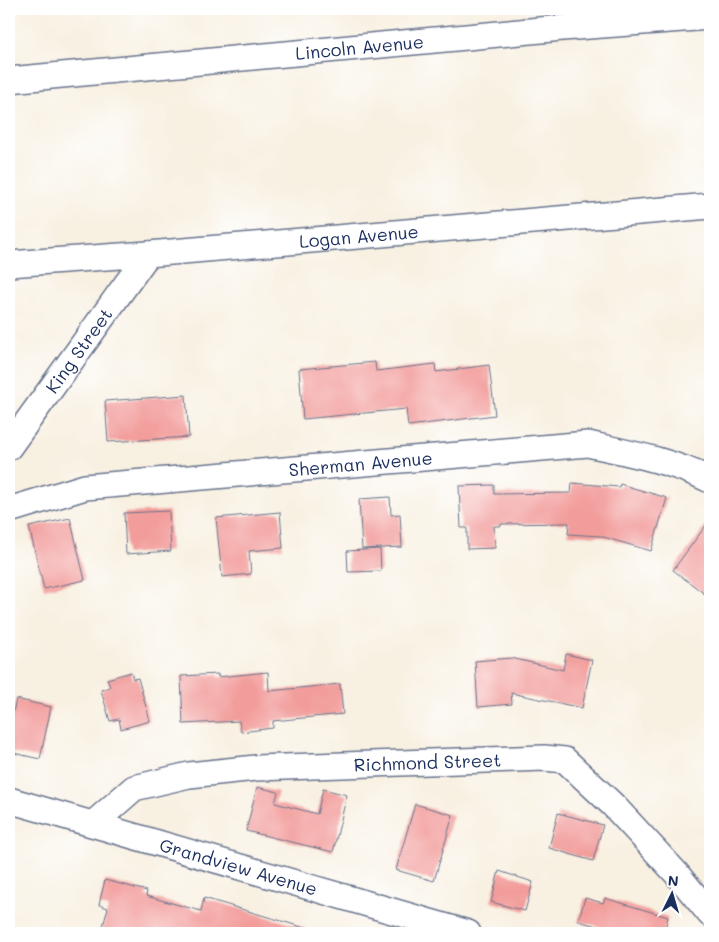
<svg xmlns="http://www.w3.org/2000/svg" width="719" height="942" viewBox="0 0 719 942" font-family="Mali,sans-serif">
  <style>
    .building { fill: #f29d9b }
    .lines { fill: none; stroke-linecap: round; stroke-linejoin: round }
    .minor-casing { stroke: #68738c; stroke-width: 28 }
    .minor { stroke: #fff; stroke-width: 25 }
    .labels { text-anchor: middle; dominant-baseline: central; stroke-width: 4.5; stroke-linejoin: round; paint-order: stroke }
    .street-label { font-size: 18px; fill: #1b2f5e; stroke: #fff }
  </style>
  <rect width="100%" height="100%" fill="#fff"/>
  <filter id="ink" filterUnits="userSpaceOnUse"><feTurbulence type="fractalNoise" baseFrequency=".02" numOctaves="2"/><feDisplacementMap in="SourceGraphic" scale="10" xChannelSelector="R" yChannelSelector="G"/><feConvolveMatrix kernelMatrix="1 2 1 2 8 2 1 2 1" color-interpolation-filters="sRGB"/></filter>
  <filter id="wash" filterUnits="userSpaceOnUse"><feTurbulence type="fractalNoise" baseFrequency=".0096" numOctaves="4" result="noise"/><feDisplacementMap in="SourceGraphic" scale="20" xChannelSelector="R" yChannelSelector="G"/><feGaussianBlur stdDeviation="1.12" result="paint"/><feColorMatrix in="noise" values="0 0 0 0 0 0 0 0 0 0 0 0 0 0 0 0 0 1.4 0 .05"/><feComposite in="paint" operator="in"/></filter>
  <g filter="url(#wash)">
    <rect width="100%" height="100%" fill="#f8f0e1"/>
    <g id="blocks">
      <g class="building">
        <polygon points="375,362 376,371 435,364 436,372 489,365 495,415 408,426 406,409 303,419 299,369"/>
        <polygon points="186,395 189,437 108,442 105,401"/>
        <polygon points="572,483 619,487 620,484 667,498 651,551 600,536 568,534 569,523 501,524 501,526 494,526 495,548 467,549 467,528 461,528 459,486 494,485 494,494 571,493"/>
        <polygon points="390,497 391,515 400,514 402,547 362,549 359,499"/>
        <polygon points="169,511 171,551 126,554 124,513"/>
        <polygon points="280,512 283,548 249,551 251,574 222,577 216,518"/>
        <polygon points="70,518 85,580 44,589 29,527"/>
        <polygon points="710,520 710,598 673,570"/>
        <polygon points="380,549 381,571 348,572 347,551"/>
        <polygon points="566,654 592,660 582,708 511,693 512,704 478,707 475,661 511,658 563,670"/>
        <polygon points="131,672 133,679 138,678 150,721 121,729 119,719 110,721 101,690 110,687 107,679"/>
        <polygon points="268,672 269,691 340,684 343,714 273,721 273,728 241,732 239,721 183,724 181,676 218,674 218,677"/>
        <polygon points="16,699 51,707 40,759 9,752 9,730"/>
        <polygon points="257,787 278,792 275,803 317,814 323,789 347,795 333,852 246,831"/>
        <polygon points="415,804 453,815 434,881 396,870"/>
        <polygon points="558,813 603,825 593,861 549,848"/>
        <polygon points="499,871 533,882 525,911 491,902"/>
        <polygon points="105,880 147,891 146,896 201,911 204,898 305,928 305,933 101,933 108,908 99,905"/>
        <polygon points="585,898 603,903 605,898 668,917 664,933 622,933 578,921"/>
      </g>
    </g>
  </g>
  <g filter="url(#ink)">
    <use href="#blocks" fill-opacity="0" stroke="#68738c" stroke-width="1"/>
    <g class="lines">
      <defs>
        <g id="minor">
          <path id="s1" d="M9,80L562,28L710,17"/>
          <path id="s2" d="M9,264L148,254L710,206"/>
          <path id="s3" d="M9,447L148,254"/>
          <path id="s4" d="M9,510L85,487L588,444C629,453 672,461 710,480"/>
          <path id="s5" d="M9,800L468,933"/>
          <path id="s6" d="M93,824L134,788L189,775L256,768L544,758L565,760L613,805L676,873L710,914"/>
        </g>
      </defs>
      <use href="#minor" class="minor-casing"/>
      <use href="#minor" class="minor"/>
    </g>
  </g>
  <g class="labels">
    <g class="street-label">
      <text stroke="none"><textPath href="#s1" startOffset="352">Lincoln Avenue</textPath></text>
      <text stroke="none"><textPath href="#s2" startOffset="351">Logan Avenue</textPath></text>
      <text stroke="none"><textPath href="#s3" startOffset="119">King Street</textPath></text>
      <text stroke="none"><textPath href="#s4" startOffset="356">Sherman Avenue</textPath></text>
      <text stroke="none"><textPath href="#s6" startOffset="350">Richmond Street</textPath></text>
      <text stroke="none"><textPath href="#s5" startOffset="239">Grandview Avenue</textPath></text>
    </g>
  </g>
  <rect width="719" height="942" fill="none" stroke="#fff" stroke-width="30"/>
  <g transform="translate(672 894) rotate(5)" stroke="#ffffff" stroke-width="4" paint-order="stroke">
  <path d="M0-4L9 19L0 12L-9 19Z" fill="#1b2f5e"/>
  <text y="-8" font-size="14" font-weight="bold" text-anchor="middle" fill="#1b2f5e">N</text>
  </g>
</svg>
